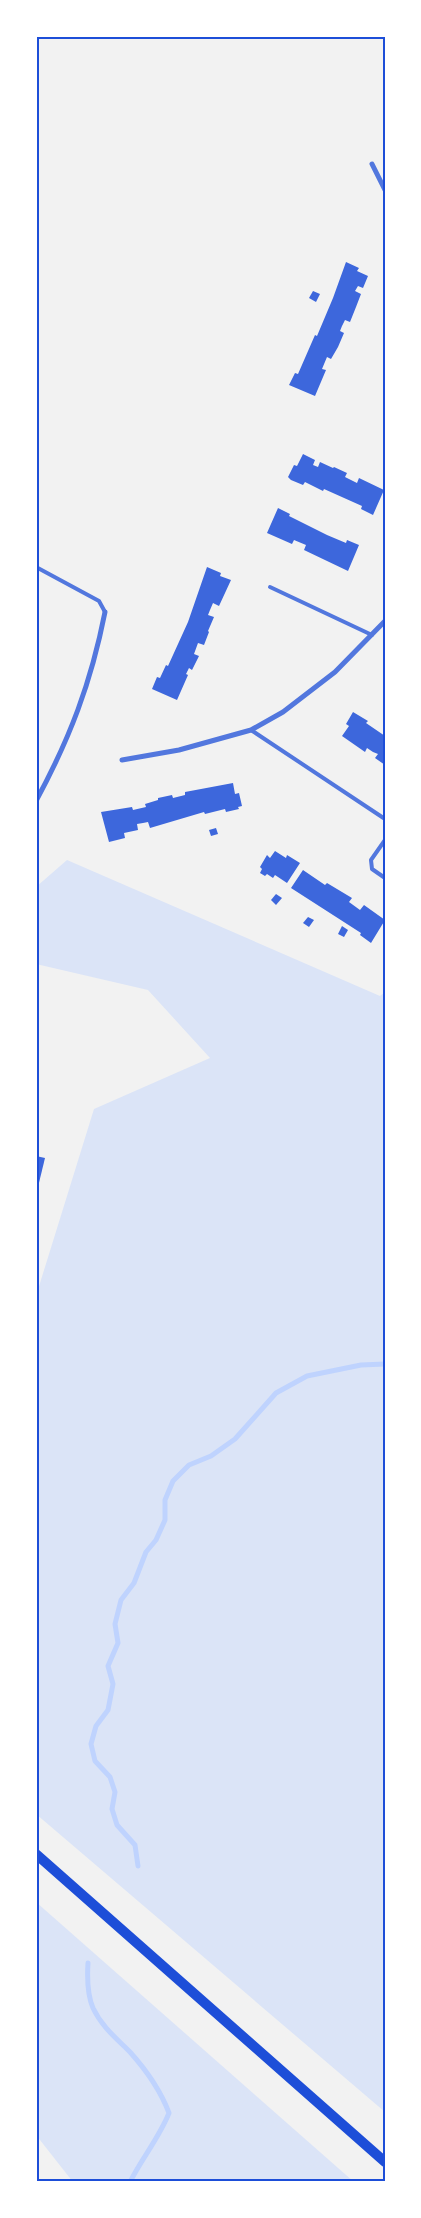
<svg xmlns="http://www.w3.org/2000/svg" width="421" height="2218" viewBox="0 0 421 2218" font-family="'DejaVu Sans',sans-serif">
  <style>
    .green { fill: #dbe4f7 }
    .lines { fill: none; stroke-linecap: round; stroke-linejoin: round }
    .stream { stroke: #bfd3fe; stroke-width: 5 }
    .building { fill: #3d67dc }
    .service { stroke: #5277de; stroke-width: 4 }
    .minor { stroke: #5277de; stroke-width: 5 }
    .secondary { stroke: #1d4ed8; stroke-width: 10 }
    .neatline { fill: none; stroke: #1d4ed8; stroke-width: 2 }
  </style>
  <rect width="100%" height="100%" fill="#f2f2f2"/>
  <g class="green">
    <polygon points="67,860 380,996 385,992 385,2112 36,1814 36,1296 94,1109 210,1058 148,990 36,964 36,887"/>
    <polygon points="36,1902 354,2182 73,2182 36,2135"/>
  </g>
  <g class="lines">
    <g class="stream">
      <polyline points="138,1866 135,1845 117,1825 112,1809 115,1792 110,1777 95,1761 91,1744 96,1726 108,1710 113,1684 108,1666 118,1643 115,1624 121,1600 134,1583 146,1552 156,1540 165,1520 165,1500 173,1481 189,1465 211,1456 235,1439 276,1393 307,1376 361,1365 385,1364"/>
      <path d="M88,1963C87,1979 87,1994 93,2008C102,2027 116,2038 130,2052C147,2071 160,2089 169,2113C159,2138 142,2158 130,2182"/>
    </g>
  </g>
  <g class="building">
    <polygon points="346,262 359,268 357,271 368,276 363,288 358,286 355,291 361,294 356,307 350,322 345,320 342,326 340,331 344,333 338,347 331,359 327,357 322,369 326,370 315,396 289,385 295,373 298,374 315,335 317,336 333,298"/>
    <polygon points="313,291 320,294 316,302 309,298"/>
    <polygon points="303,454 315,460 313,465 318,467 320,462 333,468 334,467 347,473 345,477 357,483 359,478 384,490 373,515 361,509 362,506 324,489 323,491 305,482 303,485 291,480 288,477 294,465 297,466"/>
    <polygon points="278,508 290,514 289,516 327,535 346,543 347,540 359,545 348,571 304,550 306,545 294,540 292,544 267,533"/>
    <polygon points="207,567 221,573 220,576 231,580 219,606 213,603 210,610 208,615 214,617 208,631 209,632 204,645 198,643 194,654 199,656 192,670 189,668 186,674 188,675 177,700 152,689 157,677 160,678 166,665 168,666 188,622"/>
    <polygon points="353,712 368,721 366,723 385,736 385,765 375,758 378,754 373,752 367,748 365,752 342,736 349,726 346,724"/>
    <polygon points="233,783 235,794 239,793 242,806 238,807 239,809 226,812 225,809 205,814 204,812 150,828 148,822 143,823 137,824 138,830 124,833 125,838 109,842 101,812 132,807 133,810 146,807 145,804 158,800 158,798 172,795 173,798 185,795 185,792"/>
    <polygon points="216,828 218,834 211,836 209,830"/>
    <polygon points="275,851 286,858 287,855 300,863 287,883 275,875 273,878 267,874 265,876 260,873 262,869 260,867 267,855 270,858"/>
    <polygon points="303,870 325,885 327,883 352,898 349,902 360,910 364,905 385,920 371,943 360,935 361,933 291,888"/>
    <polygon points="276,894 282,898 276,905 271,900"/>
    <polygon points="308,917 314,920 309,927 303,923"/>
    <polygon points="342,926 348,930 344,937 338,934"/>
    <polygon points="36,1156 45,1158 37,1191 36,1191"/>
  </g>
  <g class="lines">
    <g class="service">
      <polyline points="36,567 99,601 105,612"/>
      <polyline points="270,587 372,635"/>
      <polyline points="251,730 385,819"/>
      <polyline points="385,840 371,860 372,869 385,878"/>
    </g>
    <g class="minor">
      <polyline points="372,164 385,190"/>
      <polyline points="122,760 179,750 251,730 283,712 335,672 385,621"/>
      <path d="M36,801C70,738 91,683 105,612"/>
    </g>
    <polyline class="secondary" points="36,1854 385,2162"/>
  </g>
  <rect width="421" height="2218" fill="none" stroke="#ffffff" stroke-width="75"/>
  <rect x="38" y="38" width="346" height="2142" class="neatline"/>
</svg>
